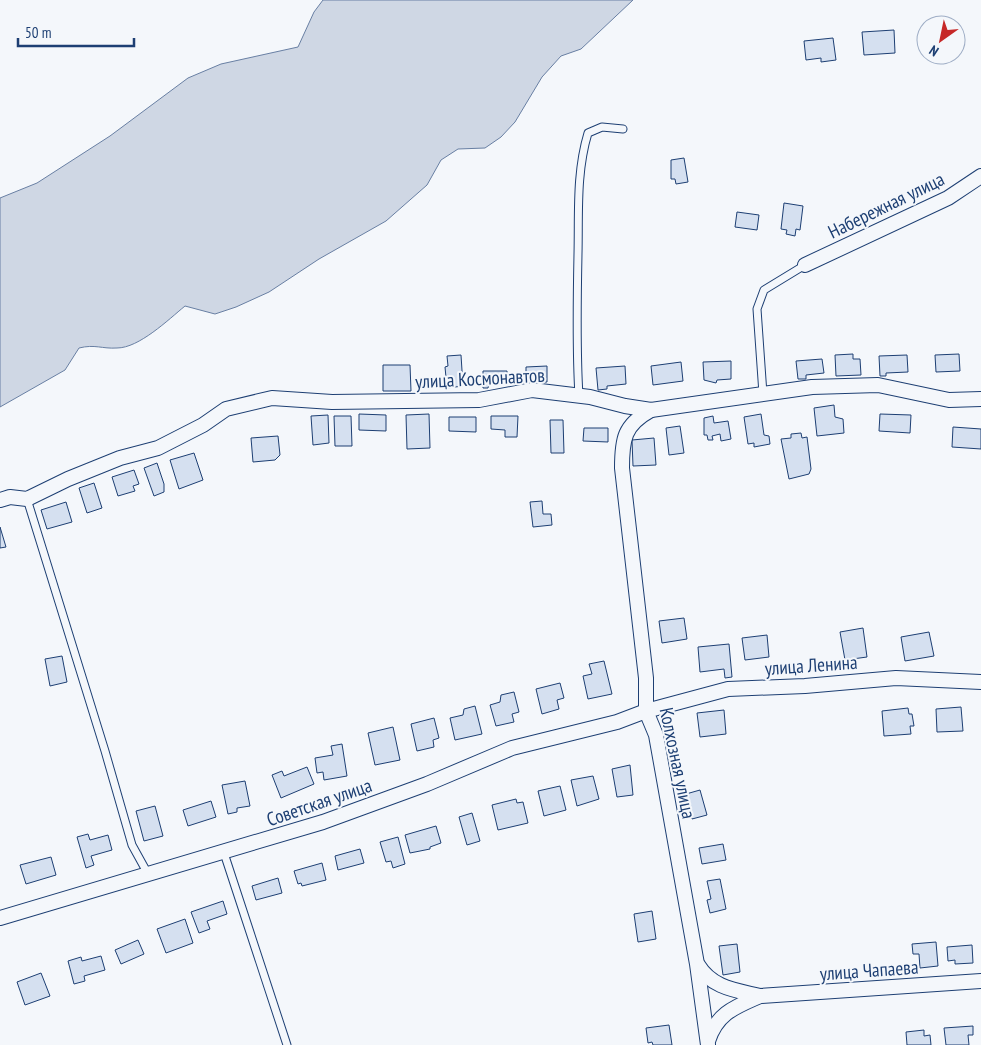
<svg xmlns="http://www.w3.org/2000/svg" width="981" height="1045" viewBox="0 0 981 1045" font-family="'PT Sans Narrow',sans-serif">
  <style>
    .water { fill: #cfd7e4; stroke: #687fa3 }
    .building { fill: #d5e0f0; stroke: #1d3f73 }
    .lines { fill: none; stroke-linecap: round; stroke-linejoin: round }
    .service-casing { stroke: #1d3f73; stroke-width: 9 }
    .minor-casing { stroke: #1d3f73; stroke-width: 16 }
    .service { stroke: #f4f7fb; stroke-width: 7 }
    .minor { stroke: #f4f7fb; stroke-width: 14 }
    .labels { text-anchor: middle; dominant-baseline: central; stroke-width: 4; stroke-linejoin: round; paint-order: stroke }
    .street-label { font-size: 19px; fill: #1d3f73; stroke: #f4f7fb }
  </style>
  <rect width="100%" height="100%" fill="#f4f7fb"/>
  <path class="water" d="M323,0H633L581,49L561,56L542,77L515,122L501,137L485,148L458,149L441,160L427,185L386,221L319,259L269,292L236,307L215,314L185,306C168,320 139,348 117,348C102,349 95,344 79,348L65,370L0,407V198L37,183L110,136L188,78L221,64L298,47L314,12Z"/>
  <g class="building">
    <polygon points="894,30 895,53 864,55 862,32"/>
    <polygon points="833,38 836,60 821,62 821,58 806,60 804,41"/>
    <polygon points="684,158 688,182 676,184 675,179 671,179 671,160"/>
    <polygon points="784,203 803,206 800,230 796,229 795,236 786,234 787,230 781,229"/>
    <polygon points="737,212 759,215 757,230 735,227"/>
    <polygon points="853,354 853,359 860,359 861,375 836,376 835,355"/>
    <polygon points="959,354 960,371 936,372 935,355"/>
    <polygon points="461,355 463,386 447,388 445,367 448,366 447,356"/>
    <polygon points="907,355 908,372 886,373 886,376 880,376 879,356"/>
    <polygon points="822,359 824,373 806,375 806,379 798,379 796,361"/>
    <polygon points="731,361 731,379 717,380 716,383 704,380 703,362"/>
    <polygon points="681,362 683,381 653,385 651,366"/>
    <polygon points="383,365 410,365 411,391 383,391"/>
    <polygon points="547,366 547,382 526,383 526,367"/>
    <polygon points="625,366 626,384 607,386 607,389 598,390 596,368"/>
    <polygon points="483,371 507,371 507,384 489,384 488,388 483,388"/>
    <polygon points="834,405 835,417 843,419 844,433 817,436 814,408"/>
    <polygon points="359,414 386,415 386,431 359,430"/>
    <polygon points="429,414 430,448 407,449 406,415"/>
    <polygon points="761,414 764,435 769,436 770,444 754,447 754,443 748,444 744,417"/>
    <polygon points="880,414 911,415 910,433 879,431"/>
    <polygon points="328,415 329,443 313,445 311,416"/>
    <polygon points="334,416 351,416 352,446 335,446"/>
    <polygon points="491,416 518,416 517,437 505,437 505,430 491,429"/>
    <polygon points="713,416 714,423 728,421 731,439 721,441 720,434 712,436 713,440 708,440 707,435 704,435 704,418"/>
    <polygon points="449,417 476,417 476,432 449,431"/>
    <polygon points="550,420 563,420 564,453 551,453"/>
    <polygon points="680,426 684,453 669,455 666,428"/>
    <polygon points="953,427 981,429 981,449 952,447"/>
    <polygon points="584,428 608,428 608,442 583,441"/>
    <polygon points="801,433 802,438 807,437 811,469 809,474 789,479 781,439 791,438 791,434"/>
    <polygon points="278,436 280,455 275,460 253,462 251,438"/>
    <polygon points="654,438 656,465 633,466 632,440"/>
    <polygon points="194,453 203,480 179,489 170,460"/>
    <polygon points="157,463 164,484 164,492 154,496 144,468"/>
    <polygon points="134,470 139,484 133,486 135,491 118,496 112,477"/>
    <polygon points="94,483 102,508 87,513 79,488"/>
    <polygon points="542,501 543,514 551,514 552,525 533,527 530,502"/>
    <polygon points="66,502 72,522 47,529 41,510"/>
    <polygon points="0,527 6,547 0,548"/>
    <polygon points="684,618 687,639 662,643 659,621"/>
    <polygon points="863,628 867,657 845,660 840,632"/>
    <polygon points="929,632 934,656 905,661 901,637"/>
    <polygon points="767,635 769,657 745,660 742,638"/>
    <polygon points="729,644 732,677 725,678 724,669 700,672 698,647"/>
    <polygon points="62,656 67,682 50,686 45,659"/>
    <polygon points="604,661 612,694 588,699 583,676 592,674 589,664"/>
    <polygon points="560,683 564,698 557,700 559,709 542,714 536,689"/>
    <polygon points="514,692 519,712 512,714 514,722 496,726 490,705 500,702 501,695"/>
    <polygon points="475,706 482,734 455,740 450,718 463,715 464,709"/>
    <polygon points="961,707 963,731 937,732 936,709"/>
    <polygon points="908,708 909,714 912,714 914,726 910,726 911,734 884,736 882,711"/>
    <polygon points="724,710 726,734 700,737 697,713"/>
    <polygon points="434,718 439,738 433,740 434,747 417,751 411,724"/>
    <polygon points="393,727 400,760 375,765 368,733"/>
    <polygon points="342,744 347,776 324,780 323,772 317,773 315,758 333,755 331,746"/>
    <polygon points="630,765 633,795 617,797 612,769"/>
    <polygon points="307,767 314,784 281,798 272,775 282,771 284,776"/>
    <polygon points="593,776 599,799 577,806 571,780"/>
    <polygon points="245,781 250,806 237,808 237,812 228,814 222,785"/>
    <polygon points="560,786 566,810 544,816 538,791"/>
    <polygon points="700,790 707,815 692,819 686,794"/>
    <polygon points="516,799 517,803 523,802 528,823 498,830 492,805"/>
    <polygon points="211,801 216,817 188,826 183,810"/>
    <polygon points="155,806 163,836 144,841 136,811"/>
    <polygon points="472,813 480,841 467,845 459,817"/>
    <polygon points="436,826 441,843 430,847 430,849 410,853 405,835"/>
    <polygon points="88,834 90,840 108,835 112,850 91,856 94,865 86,868 77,837"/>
    <polygon points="398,837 405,864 393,868 391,861 386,862 380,842"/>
    <polygon points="723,844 726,860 702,864 699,848"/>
    <polygon points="360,849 364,863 338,870 335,856"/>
    <polygon points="51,857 56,875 26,884 20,865"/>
    <polygon points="322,863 326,880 302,886 301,883 298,884 294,871"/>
    <polygon points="278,878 282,893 256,900 252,886"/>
    <polygon points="720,879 726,909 710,913 707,900 711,899 707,881"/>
    <polygon points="223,901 227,914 207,921 210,929 199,933 191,912"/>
    <polygon points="652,911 656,939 638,942 634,914"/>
    <polygon points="185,919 193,943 166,953 157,929"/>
    <polygon points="138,940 144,954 121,964 115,950"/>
    <polygon points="936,942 938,966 920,968 919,954 913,954 912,944"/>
    <polygon points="737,944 740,972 723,975 719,946"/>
    <polygon points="972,945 973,963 955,964 955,960 948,961 947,947"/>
    <polygon points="101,956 105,970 84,976 85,981 74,984 68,961 81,957 82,961"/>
    <polygon points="41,973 50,996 25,1005 17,982"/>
    <polygon points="669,1025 672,1045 653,1045 652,1042 648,1043 646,1028"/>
    <polygon points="973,1026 973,1035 968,1035 969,1045 946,1045 944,1028"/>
    <polygon points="924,1030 924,1036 930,1035 931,1045 907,1045 906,1032"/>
  </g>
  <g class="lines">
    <defs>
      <g id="service">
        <polyline points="763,394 757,309 764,290 805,265"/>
        <path d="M579,396C576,348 577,302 578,254C579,213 576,173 588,133L602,127L623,129"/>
        <polyline points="27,499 105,751 132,845 148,874"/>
        <polyline points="224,853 287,1045"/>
      </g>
      <g id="minor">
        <polyline points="805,265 948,198 981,176"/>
        <path d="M651,410C624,425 622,439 622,468L646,678V711L656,735L697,964L708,1045"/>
        <polyline points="0,500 10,497 27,499 68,479 120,458 158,448 203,425 226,409 272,398 332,402 479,400 532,390 590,397 625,406 651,410 812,387 878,385 949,400 981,399"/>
        <polyline points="0,918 323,822 427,784 512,748 617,722 646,711 728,689 805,686 896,678 981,682"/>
        <path d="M698,965C712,988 735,990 760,996L981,981"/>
        <path d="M708,1041C717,1013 735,1007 760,996"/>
      </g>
    </defs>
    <use href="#service" class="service-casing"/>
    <use href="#minor" class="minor-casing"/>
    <use href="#service" class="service"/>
    <use href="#minor" class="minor"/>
  </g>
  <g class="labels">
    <g class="street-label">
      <text transform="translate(886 205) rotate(-26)">Набережная улица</text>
      <text transform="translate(480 378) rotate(-3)">улица Космонавтов</text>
      <text transform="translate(811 665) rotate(-4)">улица Ленина</text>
      <text transform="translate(678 763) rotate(78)">Колхозная улица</text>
      <text transform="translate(319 802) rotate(-19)">Советская улица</text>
      <text transform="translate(869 970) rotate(-4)">улица Чапаева</text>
    </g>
  </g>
  <g transform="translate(941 40) rotate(213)"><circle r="24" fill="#f4f7fb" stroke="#9eadc5"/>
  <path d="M0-4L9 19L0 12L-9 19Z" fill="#c62828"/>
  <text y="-8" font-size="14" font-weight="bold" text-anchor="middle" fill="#1d3f73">N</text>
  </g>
  <path d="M18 38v8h116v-8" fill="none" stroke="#1d3f73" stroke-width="2.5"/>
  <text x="25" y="38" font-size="15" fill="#1d3f73" stroke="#f4f7fb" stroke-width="4" paint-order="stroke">50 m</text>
</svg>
